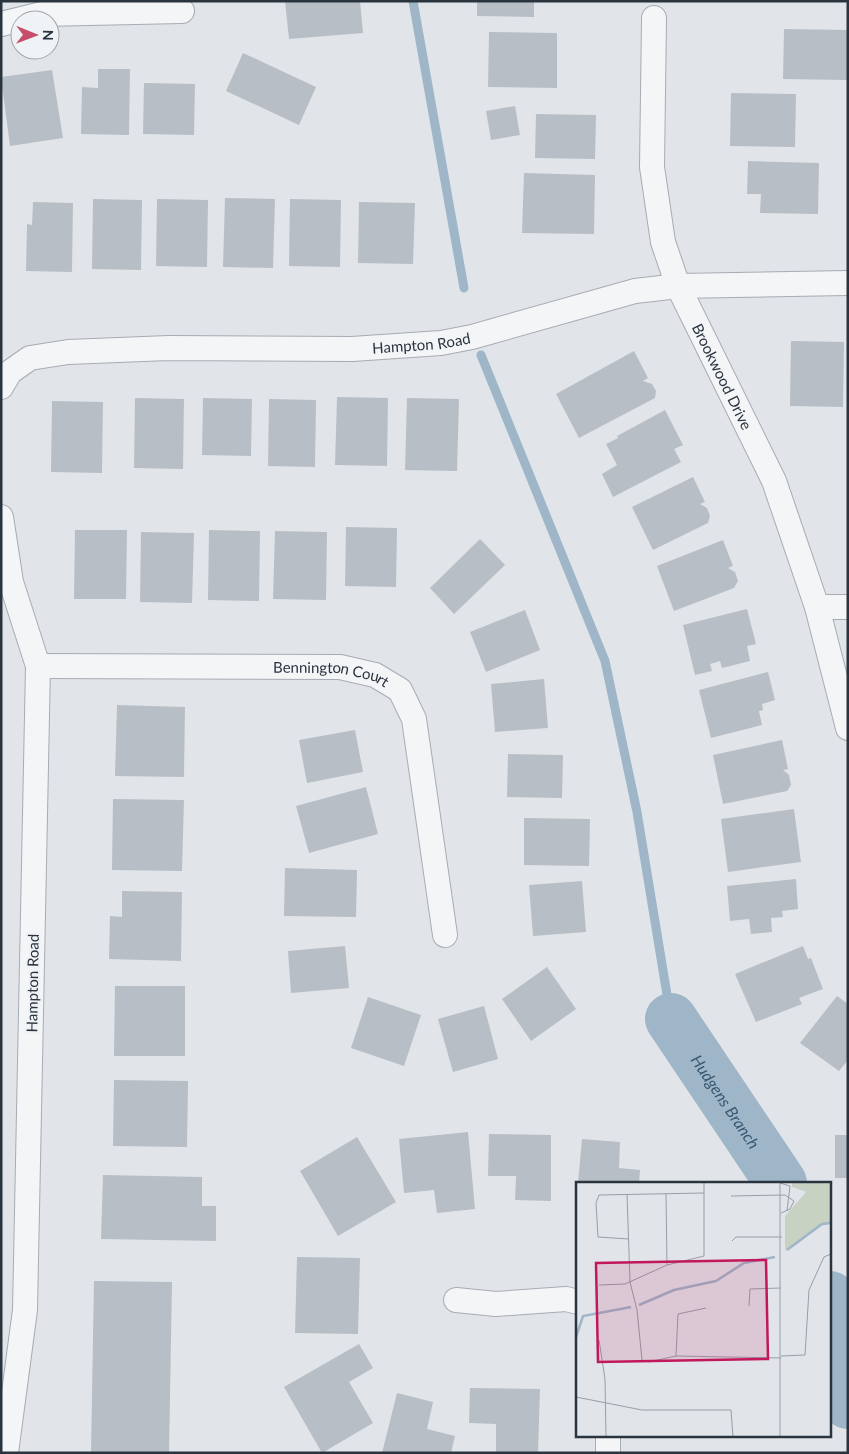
<svg xmlns="http://www.w3.org/2000/svg" width="849" height="1454" viewBox="0 0 849 1454" font-family="Lato,sans-serif">
  <style>
    .lines { fill: none; stroke-linecap: round; stroke-linejoin: round }
    .stream { stroke: #9eb6c7; stroke-width: 9 }
    .river { stroke: #9eb6c7; stroke-width: 52 }
    .building { fill: #b8bec5 }
    .minor-casing { stroke: #a6acb3; stroke-width: 26 }
    .minor { stroke: #f3f5f7; stroke-width: 24 }
    .labels { text-anchor: middle; dominant-baseline: central; stroke-width: 4.5; stroke-linejoin: round; paint-order: stroke }
    .street-label { font-size: 15px; fill: #2a343f; stroke: #f0f3f6 }
    .water-label { font-size: 16px; font-style: italic; fill: #375671; stroke: #f0f3f6 }
    .inset-river { fill: none; stroke: #9eb6c7; stroke-width: 2.5 }
    .inset-road { fill: none; stroke: #989ea5; stroke-width: 1 }
    .view { fill: #c2185b; fill-opacity: 0.15; stroke: #c2185b; stroke-width: 2.5 }
    .inset-edge { fill: none; stroke: #2a343f; stroke-width: 2.5 }
  </style>
  <rect width="100%" height="100%" fill="#e1e5e9"/>
  <g class="lines">
    <g class="stream">
      <polyline points="413,1 464,288"/>
      <polyline points="481,355 605,661 637,812 671,1019"/>
    </g>
    <g class="river">
      <path id="s1" d="M671,1019L781,1183"/>
      <polyline points="830,1297 848,1403"/>
    </g>
  </g>
  <g class="building">
    <polygon points="285,1 360,1 363,33 289,39"/>
    <polygon points="477,1 534,1 534,17 477,16"/>
    <polygon points="784,29 848,30 848,80 783,79"/>
    <polygon points="489,32 557,33 557,88 488,87"/>
    <polygon points="243,53 316,87 299,125 226,91"/>
    <polygon points="98,69 130,69 129,135 81,134 82,87 98,88"/>
    <polygon points="52,70 63,138 10,146 1,77"/>
    <polygon points="144,83 195,84 194,135 143,134"/>
    <polygon points="731,93 796,94 795,147 730,146"/>
    <polygon points="515,106 520,135 491,140 486,111"/>
    <polygon points="536,114 596,115 595,159 535,158"/>
    <polygon points="748,161 819,163 818,214 760,213 761,194 747,194"/>
    <polygon points="524,173 595,175 594,234 522,233"/>
    <polygon points="225,198 275,199 273,268 223,267"/>
    <polygon points="93,199 142,200 141,270 92,269"/>
    <polygon points="157,199 208,200 207,267 156,266"/>
    <polygon points="290,199 341,200 340,267 289,266"/>
    <polygon points="33,202 73,203 72,272 26,271 27,224 32,225"/>
    <polygon points="359,202 415,203 413,264 358,263"/>
    <polygon points="791,341 844,342 843,407 790,406"/>
    <polygon points="634,351 648,378 643,381 652,384 656,391 655,398 579,438 556,394"/>
    <polygon points="337,397 388,398 387,466 335,465"/>
    <polygon points="135,398 184,399 183,469 134,468"/>
    <polygon points="203,398 252,399 251,456 202,455"/>
    <polygon points="407,398 459,399 457,471 405,470"/>
    <polygon points="269,399 316,400 315,467 268,466"/>
    <polygon points="52,401 103,402 102,473 51,472"/>
    <polygon points="665,410 683,445 674,449 681,462 613,497 602,474 617,465 606,444 618,438 617,436"/>
    <polygon points="693,477 705,502 700,504 707,508 710,516 708,523 653,550 632,507"/>
    <polygon points="346,527 397,528 396,587 345,586"/>
    <polygon points="75,530 127,530 126,599 74,599"/>
    <polygon points="209,530 260,531 259,601 208,600"/>
    <polygon points="275,531 327,532 326,600 273,599"/>
    <polygon points="141,532 194,533 192,603 140,602"/>
    <polygon points="480,539 505,565 454,614 430,588"/>
    <polygon points="723,540 733,566 728,568 735,572 738,581 734,588 674,611 657,566"/>
    <polygon points="747,609 756,644 747,646 750,661 722,668 720,661 710,664 712,671 695,675 683,625"/>
    <polygon points="525,610 540,650 486,672 470,632"/>
    <polygon points="768,672 775,700 762,704 763,710 759,711 762,725 711,738 699,690"/>
    <polygon points="544,679 548,728 495,732 491,684"/>
    <polygon points="117,705 185,707 184,777 115,776"/>
    <polygon points="355,730 363,772 307,783 299,740"/>
    <polygon points="782,740 788,769 783,770 789,775 791,785 787,791 723,804 713,755"/>
    <polygon points="508,754 563,755 562,798 507,797"/>
    <polygon points="366,787 378,834 309,853 296,806"/>
    <polygon points="113,799 184,800 182,871 112,870"/>
    <polygon points="794,809 801,862 728,872 721,819"/>
    <polygon points="524,818 590,819 589,866 524,865"/>
    <polygon points="285,868 357,870 356,917 284,916"/>
    <polygon points="796,879 798,909 782,911 783,917 771,918 772,932 751,934 749,919 730,921 727,886"/>
    <polygon points="582,881 586,932 533,936 529,885"/>
    <polygon points="122,891 182,892 181,961 109,959 110,916 122,917"/>
    <polygon points="345,946 349,988 291,993 288,951"/>
    <polygon points="803,946 808,959 811,958 823,989 799,998 802,1004 756,1022 735,974"/>
    <polygon points="547,967 576,1009 531,1041 502,999"/>
    <polygon points="115,986 185,986 185,1056 114,1056"/>
    <polygon points="837,996 848,1004 848,1060 839,1071 800,1043"/>
    <polygon points="368,997 421,1015 404,1066 351,1048"/>
    <polygon points="484,1006 498,1059 453,1072 438,1019"/>
    <polygon points="114,1080 188,1081 187,1147 113,1146"/>
    <polygon points="468,1132 475,1209 437,1213 434,1190 404,1193 399,1139"/>
    <polygon points="489,1134 551,1135 551,1201 515,1200 516,1176 488,1176"/>
    <rect x="835" y="1135" width="13" height="43"/>
    <polygon points="357,1137 396,1202 338,1236 300,1171"/>
    <polygon points="582,1139 620,1142 619,1168 640,1170 639,1183 578,1183"/>
    <polygon points="103,1175 202,1177 202,1206 216,1206 216,1241 101,1239"/>
    <polygon points="297,1257 360,1258 358,1334 295,1333"/>
    <polygon points="94,1281 172,1282 169,1453 91,1453"/>
    <polygon points="359,1344 373,1368 349,1382 373,1423 322,1453 284,1387"/>
    <polygon points="470,1388 540,1389 538,1453 496,1453 496,1424 469,1423"/>
    <polygon points="397,1393 433,1402 427,1429 455,1436 451,1453 382,1453"/>
  </g>
  <g class="lines">
    <defs>
      <g id="minor">
        <path id="s2" d="M654,18L652,167L663,242L678,286L774,481L817,607L848,728"/>
        <polyline points="1,24 42,14 182,11"/>
        <path id="s3" d="M1,387L10,372L30,358L68,352L169,348L352,349L441,343L472,337L635,291L678,286L848,283"/>
        <polyline points="1,517 11,582 38,666 25,1310 6,1453"/>
        <polyline points="817,607 848,607"/>
        <path id="s4" d="M38,666L340,667L375,675L400,690L414,719L445,935"/>
        <polyline points="456,1300 496,1304 566,1299 578,1302"/>
        <polyline points="608,1453 608,1435"/>
      </g>
    </defs>
    <use href="#minor" class="minor-casing"/>
    <use href="#minor" class="minor"/>
  </g>
  <g class="labels">
    <g class="street-label">
      <text stroke="none"><textPath href="#s3" startOffset="434">Hampton Road</textPath></text>
      <text stroke="none"><textPath href="#s2" startOffset="372">Brookwood Drive</textPath></text>
      <text stroke="none"><textPath href="#s4" startOffset="294">Bennington Court</textPath></text>
      <text transform="translate(32 983) rotate(-89)">Hampton Road</text>
    </g>
    <g class="water-label">
      <text stroke="none"><textPath href="#s1" startOffset="99">Hudgens Branch</textPath></text>
    </g>
  </g>
  <g transform="translate(576 1182)">
    <rect width="255" height="255" fill="#e1e5e9"/>
    <path d="M216,0H255V41L246,42L209,69V34L230,10L216,5Z" fill="#c8d2c3"/>
    <path class="inset-river" d="M211,68L246,42L255,41M140,99L168,81L199,75M63,123L98,108L140,99M0,155L7,134L55,125"/>
    <path class="inset-road" d="M204,0V255M204,1L214,4L211,29M51,12L54,100L61,128L66,178L73,180L100,174L205,176M90,12L91,83M155,14L209,13L218,19L214,27L205,31M53,57L22,55L20,21L23,13L128,11M156,59L160,55H206M23,103L49,102L91,83L128,74V0M173,124L174,107L205,106M23,158L29,197L30,255M100,174L102,132L130,126M205,174L229,173L233,108L248,75L255,72M0,215L66,228H155L157,255"/>
    <path class="view" d="M190,78L192,177L22,180L20,81Z"/>
    <rect width="255" height="255" class="inset-edge"/>
  </g>
  <rect width="849" height="1454" fill="none" stroke="#2a343f" stroke-width="5"/>
  <g transform="translate(35 35) rotate(91)"><circle r="24" fill="#f0f3f6" stroke="#a1a7ad"/>
  <path d="M0-4L9 19L0 12L-9 19Z" fill="#c64e6b"/>
  <text y="-8" font-size="14" font-weight="bold" text-anchor="middle" fill="#2a343f">N</text>
  </g>
</svg>
